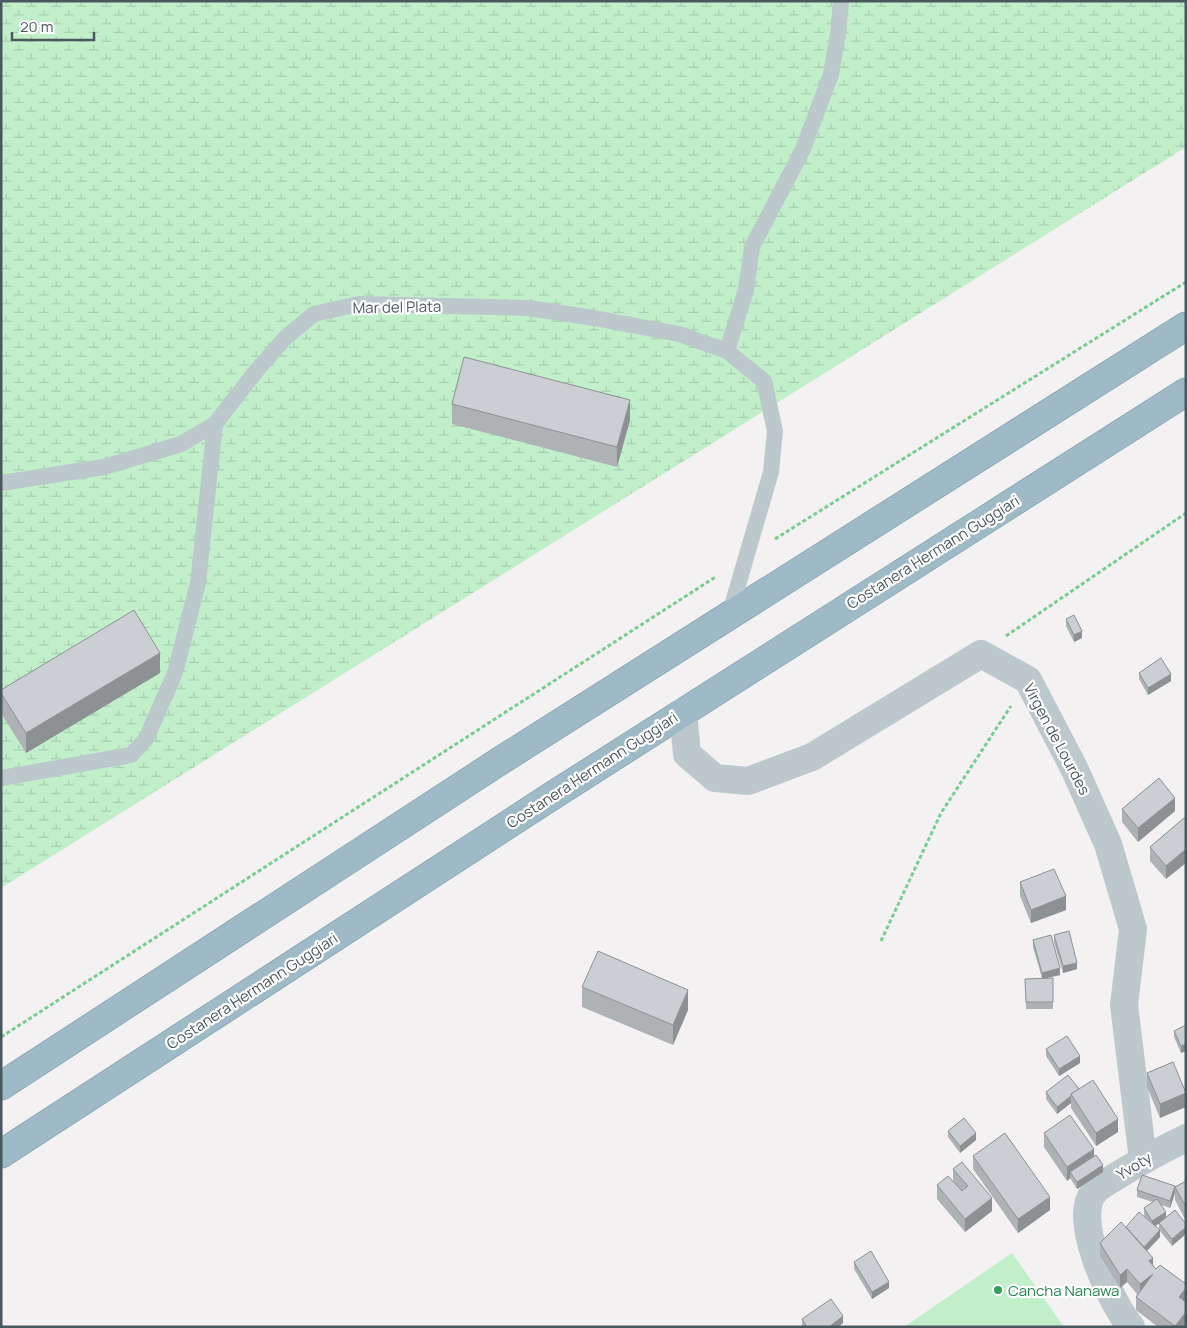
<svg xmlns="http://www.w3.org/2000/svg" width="1187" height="1328" viewBox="0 0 1187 1328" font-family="Manrope,sans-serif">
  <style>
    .wetland { fill: url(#wetland-marsh) }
    .pitch { fill: #c1efca }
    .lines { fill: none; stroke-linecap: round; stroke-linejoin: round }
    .trunk-casing { stroke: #7599aa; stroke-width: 29 }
    .path { stroke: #7acc93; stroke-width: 3; stroke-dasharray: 4 2.5; stroke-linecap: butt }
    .service { stroke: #bdc8cd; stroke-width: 16 }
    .minor { stroke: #bdc8cd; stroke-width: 28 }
    .trunk { stroke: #9ebac6; stroke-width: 28 }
    .wall { fill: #afb2b5; fill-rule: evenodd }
    .shaded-wall { fill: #8e9194 }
    .building { fill: #cbcfd3; stroke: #8e9194 }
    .leisure-dot { fill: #2e9e5b; stroke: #fff; stroke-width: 2 }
    .labels { text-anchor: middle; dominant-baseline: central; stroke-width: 4.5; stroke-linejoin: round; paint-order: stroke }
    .street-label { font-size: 15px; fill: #49585e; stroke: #fff }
    .leisure-label { font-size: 15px; fill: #27864d; stroke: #fff; text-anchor: start }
  </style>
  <defs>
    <pattern id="wetland-marsh" width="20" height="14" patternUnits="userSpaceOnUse" patternTransform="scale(1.25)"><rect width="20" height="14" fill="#c1efca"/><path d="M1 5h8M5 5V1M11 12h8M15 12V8" fill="none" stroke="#a7cfb0"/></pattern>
  </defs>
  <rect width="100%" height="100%" fill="#f3f1f1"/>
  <polygon class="wetland" points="1,1 1186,1 1186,147 1,888"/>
  <polygon class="pitch" points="1012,1253 1064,1327 904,1327"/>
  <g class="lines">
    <defs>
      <g id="trunk">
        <polyline points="1,1086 503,759 1186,326"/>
        <polyline points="1,1154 555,794 1186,392"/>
      </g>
    </defs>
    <use href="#trunk" class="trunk-casing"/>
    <g class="path">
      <polyline points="775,539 1186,282"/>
      <polyline points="1006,636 1186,513"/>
      <polyline points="881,941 941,813 1011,706"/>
      <polyline points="1,1037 717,576"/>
    </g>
    <g class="service">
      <polyline points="727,351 746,290 752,247 803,149 831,74 838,34 841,1"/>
      <polyline points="1,483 104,467 181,444 215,424 257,370 286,337 314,314 359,304 528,308 594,318 679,334 727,351 764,381 775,431 771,472 729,616"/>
      <polyline points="1,778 131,755 146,739 175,673 198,583 215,424"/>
    </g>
    <g class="minor">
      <polyline points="683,712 687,754 715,778 748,781 812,757 981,654 1028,680 1074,768 1108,844 1133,929 1124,1005 1143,1160"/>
      <path d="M1131,1327C1111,1303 1069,1215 1096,1190C1101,1185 1109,1181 1115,1177C1138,1163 1161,1150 1186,1138"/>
    </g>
    <use href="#trunk" class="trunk"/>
  </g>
  <g class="wall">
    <polygon points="452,404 630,420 617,467 452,424"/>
    <polygon points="1066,619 1082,638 1074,642 1066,626"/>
    <polygon points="160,673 26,753 1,713 1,690"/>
    <polygon points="1139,673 1171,681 1148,695 1139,679"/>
    <polygon points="1122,809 1175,811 1138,842 1122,822"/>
    <polygon points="1184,818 1166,879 1150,861 1150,847"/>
    <polygon points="1020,882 1066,910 1031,923 1020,896"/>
    <polygon points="1054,935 1077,969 1063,973 1054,942"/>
    <polygon points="1033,940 1060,975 1046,978 1053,978 1053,1009 1026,1009 1025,979 1042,978 1033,947"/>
    <polygon points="582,987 688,1010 673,1045 582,1007"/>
    <polygon points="1186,1025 1186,1051 1181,1053 1174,1037 1174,1031"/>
    <polygon points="1046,1049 1080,1063 1059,1076 1046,1056"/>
    <polygon points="1173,1062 1160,1118 1147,1087 1147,1073"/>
    <polygon points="1079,1089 1118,1132 1096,1146 1071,1108 1071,1103 1057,1114 1046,1099 1046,1092"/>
    <polygon points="948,1131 976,1140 960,1153 948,1137"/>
    <polygon points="1044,1133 1094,1157 1103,1172 1077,1189 1070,1178 1067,1181 1044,1147"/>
    <polygon points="973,1156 1050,1210 1018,1233 973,1169"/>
    <polygon points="953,1169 992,1211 965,1232 937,1199 937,1185 953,1181"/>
    <path d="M1186,1181V1221L1175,1200V1193L1170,1208L1162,1205L1166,1217L1175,1210L1172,1246L1160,1231V1237L1147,1251L1153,1265L1156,1269L1186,1284V1325L1185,1327H1158L1136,1310V1297L1137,1294L1127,1282L1120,1288L1100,1256V1243L1126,1227L1146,1218L1144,1215V1208L1153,1202L1137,1197V1190L1175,1187ZM1159,1223V1229L1155,1226Z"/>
    <polygon points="854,1262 889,1288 872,1299 854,1269"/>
    <polygon points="802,1319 843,1323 838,1327 802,1327"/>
  </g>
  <g class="shaded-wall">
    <polygon points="630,400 630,420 617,467 617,447"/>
    <polygon points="1082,631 1082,638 1074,642 1074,635"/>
    <polygon points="160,653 160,673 26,753 26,733"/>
    <polygon points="1171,674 1171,681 1148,695 1148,688"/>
    <polygon points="1175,798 1175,811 1138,842 1138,828"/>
    <polygon points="1186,849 1186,863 1166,879 1166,866"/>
    <polygon points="1066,896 1066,910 1031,923 1031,910"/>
    <polygon points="1077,963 1077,969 1063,973 1063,966"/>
    <polygon points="1060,968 1060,975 1042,979 1042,973"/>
    <polygon points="688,990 688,1010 673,1045 673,1025"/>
    <polygon points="1186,1044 1186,1051 1181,1053 1181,1046"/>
    <polygon points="1080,1056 1080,1063 1059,1076 1059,1069"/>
    <polygon points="1186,1093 1186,1107 1160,1118 1160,1104"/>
    <polygon points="1071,1096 1071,1103 1057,1114 1057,1107"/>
    <polygon points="1118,1119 1118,1132 1096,1146 1096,1133"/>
    <polygon points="976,1133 976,1140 960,1153 960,1146"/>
    <polygon points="1094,1149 1094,1162 1070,1172 1070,1178 1067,1181 1067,1167"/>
    <polygon points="1103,1165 1103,1172 1077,1189 1077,1182"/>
    <polygon points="1175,1186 1175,1193 1170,1208 1170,1201"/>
    <polygon points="1050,1197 1050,1210 1018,1233 1018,1219"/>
    <polygon points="992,1198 992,1211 965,1232 965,1219"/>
    <polygon points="1166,1212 1166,1219 1152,1228 1152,1221"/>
    <polygon points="1186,1227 1186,1234 1172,1246 1172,1239"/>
    <polygon points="1160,1230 1160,1237 1144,1254 1144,1247"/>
    <polygon points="1153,1258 1153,1271 1149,1261"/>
    <polygon points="1127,1269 1127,1282 1120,1288 1120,1275"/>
    <polygon points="1153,1274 1140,1298 1140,1284"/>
    <polygon points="889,1282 889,1288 872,1299 872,1292"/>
    <polygon points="1186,1288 1186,1302 1179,1311 1179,1297"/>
    <polygon points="1186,1312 1186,1325 1185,1327 1175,1327"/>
    <polygon points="843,1316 843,1323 838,1327 829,1327"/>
  </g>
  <g class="building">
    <polygon points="464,357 630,400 617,447 452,404"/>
    <polygon points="134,610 160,653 26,733 1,693 1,690"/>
    <polygon points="1074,615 1082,631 1074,635 1066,619"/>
    <polygon points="1161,658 1171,674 1148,688 1139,673"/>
    <polygon points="1159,778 1175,798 1138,828 1122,809"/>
    <polygon points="1184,818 1186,819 1186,849 1166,866 1150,847"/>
    <polygon points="1054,869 1066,896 1031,910 1020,882"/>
    <polygon points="1069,931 1077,963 1063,966 1054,935"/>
    <polygon points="1051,935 1060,968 1042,973 1033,940"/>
    <polygon points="598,951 688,990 673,1025 582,987"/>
    <polygon points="1053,978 1053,1002 1026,1002 1025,979"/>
    <polygon points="1186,1025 1186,1044 1181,1046 1174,1031"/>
    <polygon points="1067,1036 1080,1056 1059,1069 1046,1049"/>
    <polygon points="1173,1062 1186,1093 1160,1104 1147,1073"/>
    <polygon points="1068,1075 1079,1089 1071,1094 1071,1096 1057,1107 1046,1092"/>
    <polygon points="1093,1080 1118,1119 1096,1133 1071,1094"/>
    <polygon points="1070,1115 1094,1149 1067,1167 1044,1133"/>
    <polygon points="964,1118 976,1133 960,1146 948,1131"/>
    <polygon points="1005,1133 1050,1197 1018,1219 973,1156"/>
    <polygon points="1096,1155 1103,1165 1077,1182 1070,1172"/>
    <polygon points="962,1162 992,1198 965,1219 937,1185 948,1176 962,1191 968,1186 953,1169"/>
    <polygon points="1142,1175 1175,1186 1170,1201 1137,1190"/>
    <polygon points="1186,1181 1186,1207 1175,1187"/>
    <polygon points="1157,1199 1166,1212 1152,1221 1144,1208"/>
    <polygon points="1175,1210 1186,1224 1186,1227 1172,1239 1159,1223"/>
    <polygon points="1139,1212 1160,1230 1144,1247 1126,1227"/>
    <polygon points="1121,1222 1153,1258 1149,1261 1156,1269 1160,1265 1186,1284 1186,1288 1179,1297 1186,1302 1186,1312 1175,1326 1136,1297 1153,1274 1140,1284 1127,1269 1120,1275 1100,1243"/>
    <polygon points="871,1251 889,1282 872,1292 854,1262"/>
    <polygon points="831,1299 843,1316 829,1327 807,1327 802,1319"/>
  </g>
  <circle class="leisure-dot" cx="998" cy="1290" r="5"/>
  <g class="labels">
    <g class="street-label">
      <text transform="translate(397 307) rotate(-1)">Mar del Plata</text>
      <text transform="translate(933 552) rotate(-32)">Costanera Hermann Guggiari</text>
      <text transform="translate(1057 739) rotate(62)">Virgen de Lourdes</text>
      <text transform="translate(592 770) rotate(-33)">Costanera Hermann Guggiari</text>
      <text transform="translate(252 991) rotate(-33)">Costanera Hermann Guggiari</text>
      <text transform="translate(1134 1166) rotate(-31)">Yvoty</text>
    </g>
    <g class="leisure-label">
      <text x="1008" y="1290">Cancha Nanawa</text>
    </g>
  </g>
  <rect width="1187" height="1328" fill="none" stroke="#49585e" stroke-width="5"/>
  <path d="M12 32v8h82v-8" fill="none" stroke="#49585e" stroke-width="2.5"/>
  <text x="20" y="32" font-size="15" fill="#49585e" stroke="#ffffff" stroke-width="4" paint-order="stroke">20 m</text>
</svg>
